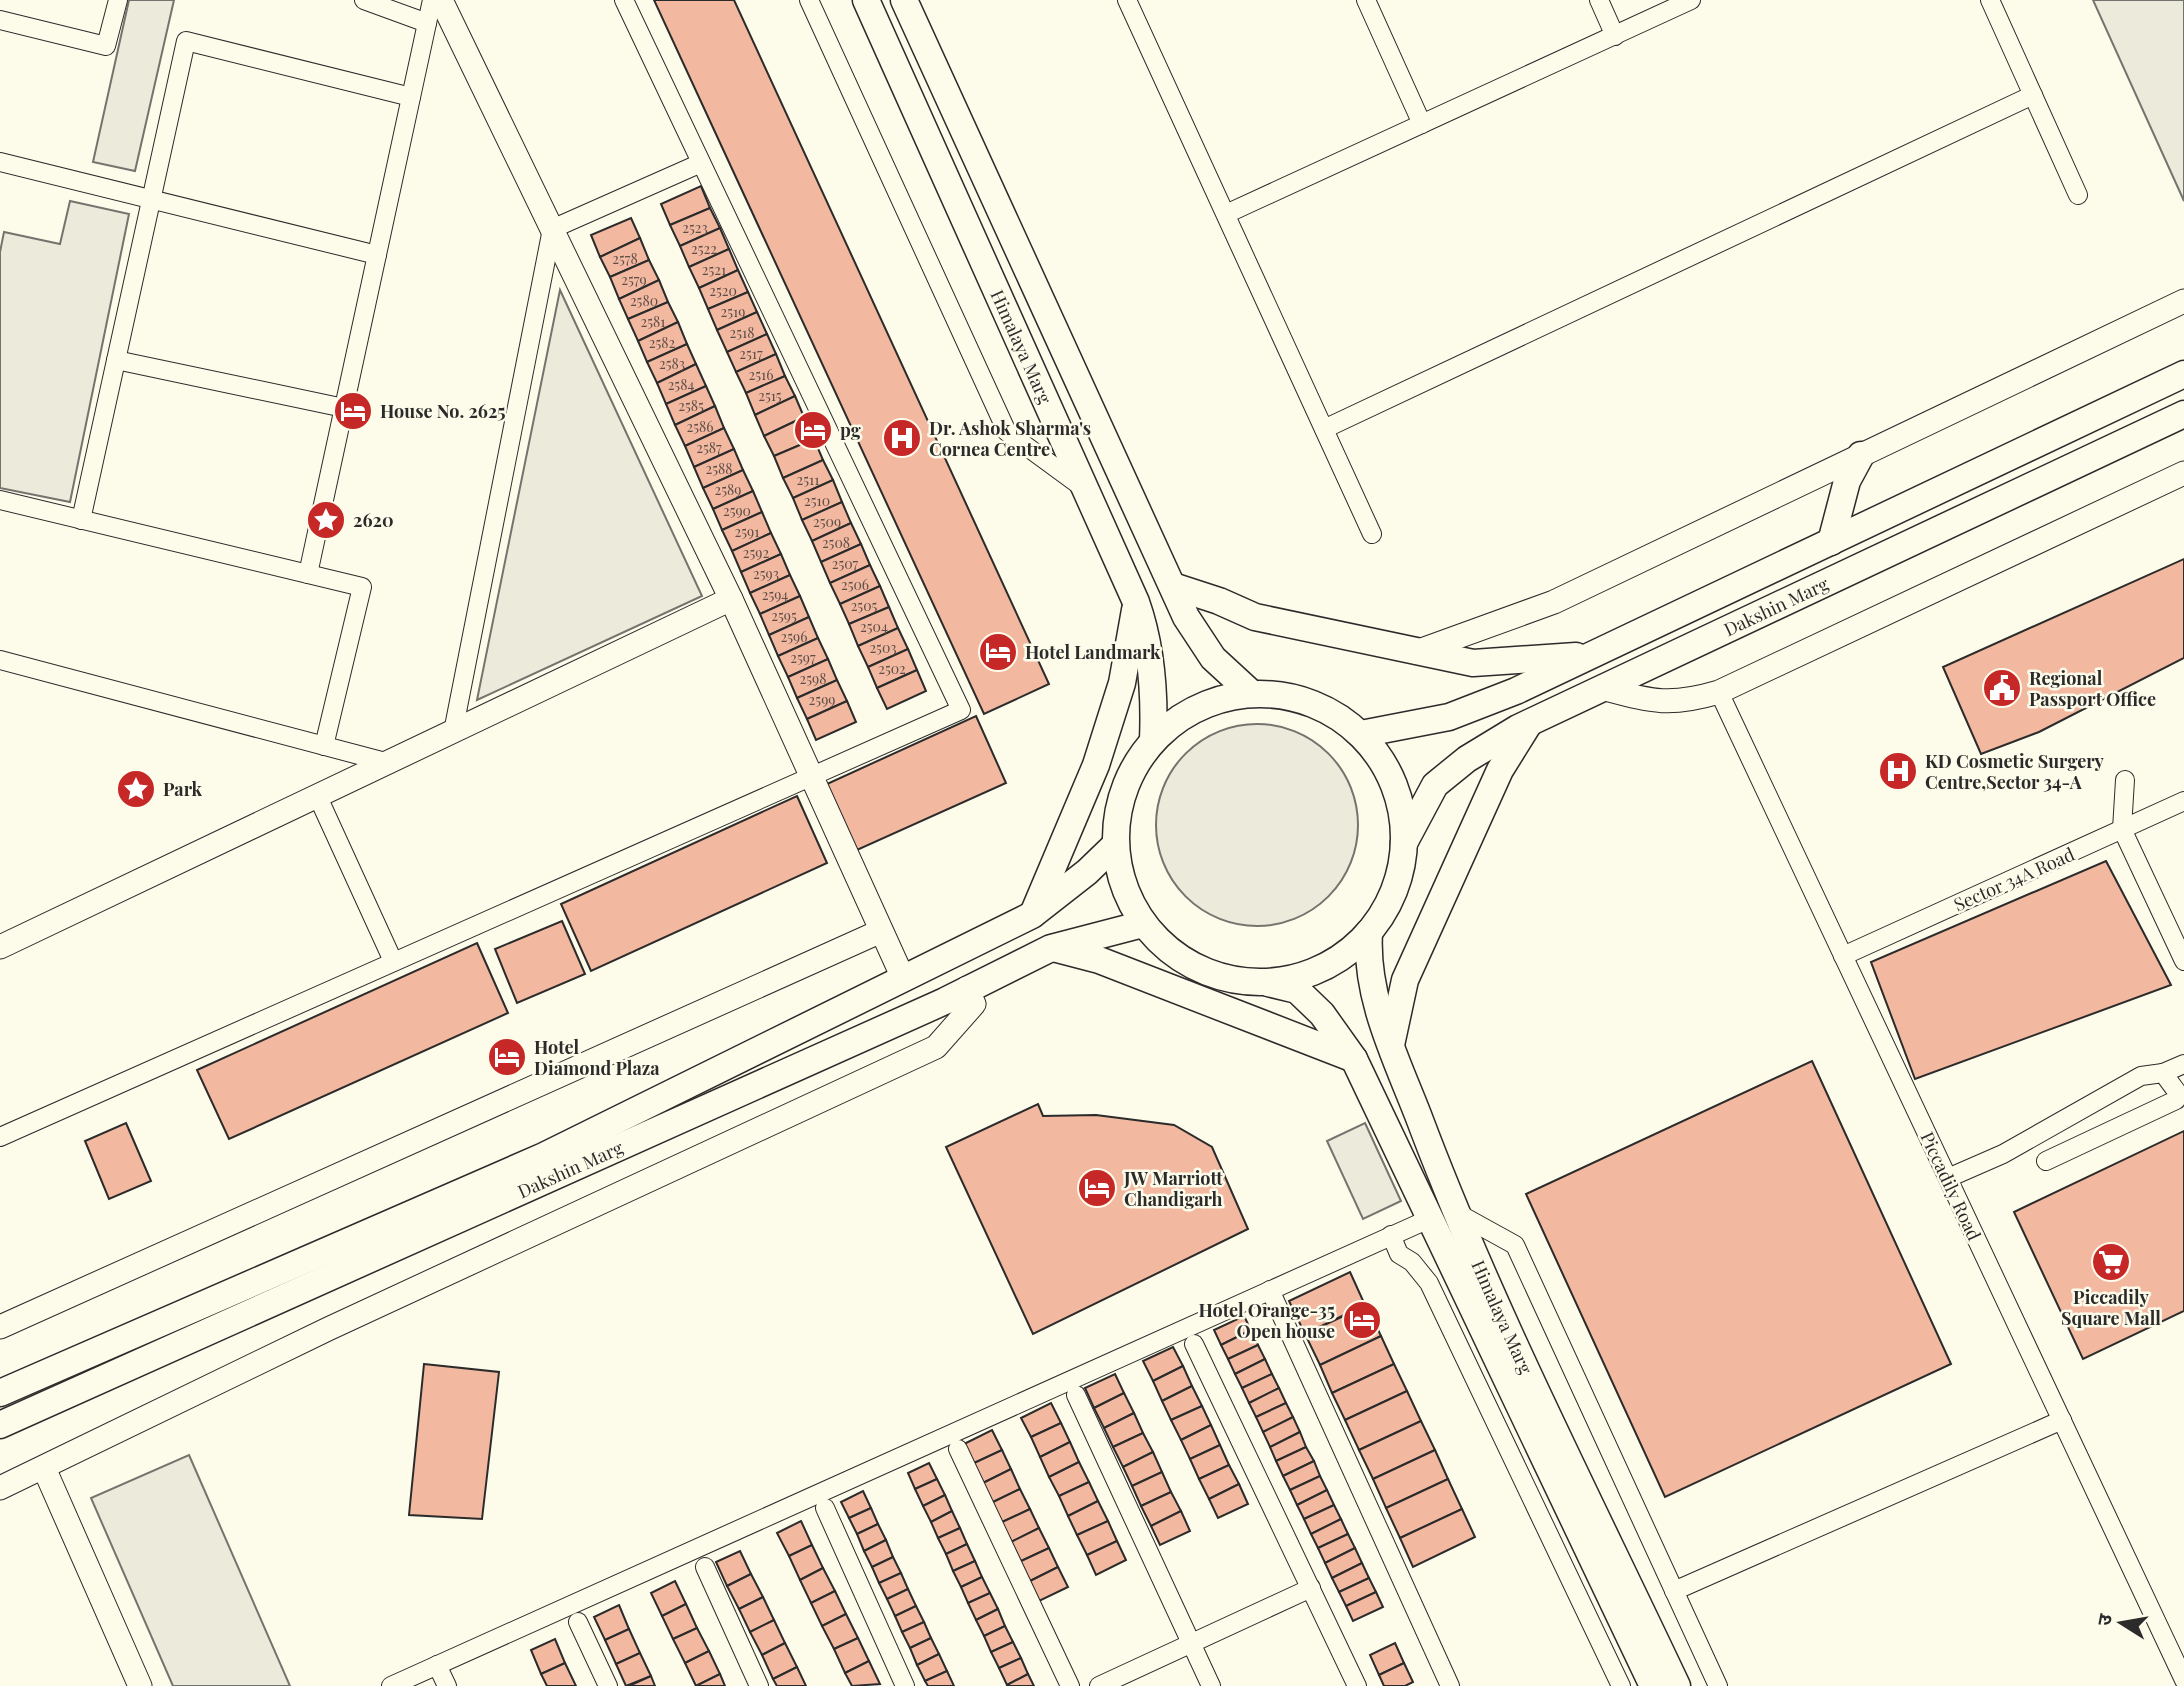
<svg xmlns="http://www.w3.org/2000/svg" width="2184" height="1686" viewBox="0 0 2184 1686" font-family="'Playfair Display','Noto Sans Devanagari',serif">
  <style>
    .green { fill: #ecebdb; stroke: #74746e; stroke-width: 2 }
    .parking { fill: #eceadb; stroke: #74746e; stroke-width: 2 }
    .building { fill: #f2b8a0; stroke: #2b2b2b; stroke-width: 2 }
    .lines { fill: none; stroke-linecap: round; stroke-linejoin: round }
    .minor-casing { stroke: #2b2b2b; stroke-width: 20 }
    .tertiary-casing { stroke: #2b2b2b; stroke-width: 25 }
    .secondary-casing { stroke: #2b2b2b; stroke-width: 29 }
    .minor { stroke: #fdfbea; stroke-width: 18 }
    .tertiary { stroke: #fdfbea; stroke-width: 23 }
    .secondary { stroke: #fdfbea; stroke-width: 26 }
    .labels { text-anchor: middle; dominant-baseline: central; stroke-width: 5; stroke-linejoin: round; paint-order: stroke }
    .number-label { font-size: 14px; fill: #5d4e48 }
    .street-label { font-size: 18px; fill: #2b2b2b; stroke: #fdfbea }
    .poi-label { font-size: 18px; font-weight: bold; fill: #2b2b2b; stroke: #fdfbea; text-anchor: start }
  </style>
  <rect width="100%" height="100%" fill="#fdfbea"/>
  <g class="green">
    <polygon points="129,0 174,0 135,171 93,162"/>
    <polygon points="2093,0 2184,0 2184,201"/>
    <polygon points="70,201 129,214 70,502 0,488 0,252 4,232 60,244"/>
    <polygon points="560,290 702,596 477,700"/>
    <circle cx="1257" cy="825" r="101"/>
    <polygon points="189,1455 290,1686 173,1686 91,1498"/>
  </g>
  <polygon class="parking" points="1365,1123 1401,1201 1363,1219 1327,1141"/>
  <g class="building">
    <polygon points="654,0 734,0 1049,684 984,714"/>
    <polygon points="701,186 710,208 670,225 661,204"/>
    <polygon points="710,208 720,228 680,246 670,225"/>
    <polygon points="631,218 640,238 600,257 591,235"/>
    <polygon points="720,228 729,249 689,267 680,246"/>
    <polygon points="640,238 649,260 610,277 600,257"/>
    <polygon points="729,249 738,270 699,288 689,267"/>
    <polygon points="649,260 659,280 619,299 610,277"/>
    <polygon points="738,270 748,292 708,309 699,288"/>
    <polygon points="659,280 668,302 628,319 619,299"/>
    <polygon points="748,292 757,312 717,330 708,309"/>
    <polygon points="668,302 678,322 638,341 628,319"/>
    <polygon points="757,312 767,334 727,352 717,330"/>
    <polygon points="678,322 687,344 647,362 638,341"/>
    <polygon points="767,334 776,354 736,372 727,352"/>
    <polygon points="687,344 696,364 657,383 647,362"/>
    <polygon points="776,354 785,376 746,393 736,372"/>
    <polygon points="696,364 706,386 666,404 657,383"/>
    <polygon points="785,376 795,396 755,415 746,393"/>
    <polygon points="706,386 715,406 675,425 666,404"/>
    <polygon points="795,396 804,417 764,436 755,415"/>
    <polygon points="715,406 724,428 685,446 675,425"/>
    <polygon points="804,417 814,439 774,456 764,436"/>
    <polygon points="724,428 734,449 694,467 685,446"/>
    <polygon points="814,439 823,460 783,478 774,456"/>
    <polygon points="734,449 743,470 703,488 694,467"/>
    <polygon points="823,460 833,480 793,498 783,478"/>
    <polygon points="743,470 753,491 713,509 703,488"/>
    <polygon points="833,480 842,502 802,520 793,498"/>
    <polygon points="753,491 762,512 722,530 713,509"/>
    <polygon points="842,502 851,523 812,541 802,520"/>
    <polygon points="762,512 771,533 732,551 722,530"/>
    <polygon points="851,523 861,544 821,562 812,541"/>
    <polygon points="771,533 781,554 741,572 732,551"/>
    <polygon points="861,544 870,565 830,583 821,562"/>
    <polygon points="781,554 790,575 750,593 741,572"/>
    <polygon points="2184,559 2184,658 2039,732 1981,754 1943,667"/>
    <polygon points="870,565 880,586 840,604 830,583"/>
    <polygon points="790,575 800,596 760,614 750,593"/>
    <polygon points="880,586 889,607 849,624 840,604"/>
    <polygon points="800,596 809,617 769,635 760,614"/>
    <polygon points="889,607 898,628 858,646 849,624"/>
    <polygon points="809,617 818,638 778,656 769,635"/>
    <polygon points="898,628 908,649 868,667 858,646"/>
    <polygon points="818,638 828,659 788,677 778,656"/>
    <polygon points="908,649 917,670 877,688 868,667"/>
    <polygon points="828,659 837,680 797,698 788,677"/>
    <polygon points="917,670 926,691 887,709 877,688"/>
    <polygon points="837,680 847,701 807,719 797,698"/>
    <polygon points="847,701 856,722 816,740 807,719"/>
    <polygon points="976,716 1006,783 857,850 827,784"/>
    <polygon points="797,796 827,863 591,971 561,904"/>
    <polygon points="2106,861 2171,985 1915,1079 1871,962"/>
    <polygon points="562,921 585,974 517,1003 495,949"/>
    <polygon points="477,943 508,1013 229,1139 197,1070"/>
    <polygon points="1812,1061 1951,1364 1665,1497 1526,1194"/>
    <polygon points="1038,1104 1043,1116 1096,1115 1174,1125 1212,1147 1248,1229 1033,1334 946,1147"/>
    <polygon points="126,1123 151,1181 109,1199 85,1141"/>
    <polygon points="2184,1131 2184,1311 2083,1359 2014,1212"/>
    <polygon points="1350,1272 1365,1305 1305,1334 1289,1301"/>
    <polygon points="1367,1305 1381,1336 1320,1365 1305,1334"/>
    <polygon points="1244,1316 1251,1330 1221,1345 1214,1330"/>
    <polygon points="1251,1330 1258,1345 1228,1359 1221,1345"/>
    <polygon points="1381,1336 1394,1364 1332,1393 1320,1365"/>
    <polygon points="1258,1345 1265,1359 1235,1374 1228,1359"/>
    <polygon points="1173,1347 1183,1366 1153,1381 1143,1361"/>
    <polygon points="1265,1359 1272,1374 1242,1388 1235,1374"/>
    <polygon points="424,1364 499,1372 482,1519 409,1515"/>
    <polygon points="1394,1364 1407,1391 1345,1420 1332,1393"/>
    <polygon points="1183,1366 1192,1386 1162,1401 1153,1381"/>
    <polygon points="1115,1374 1124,1393 1094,1408 1085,1388"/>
    <polygon points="1272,1374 1279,1388 1249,1403 1242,1388"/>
    <polygon points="1192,1386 1202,1406 1171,1420 1162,1401"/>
    <polygon points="1279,1388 1286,1403 1256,1417 1249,1403"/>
    <polygon points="1407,1391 1421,1421 1359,1450 1345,1420"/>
    <polygon points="1124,1393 1134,1413 1104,1428 1094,1408"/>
    <polygon points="1051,1403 1061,1423 1031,1437 1021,1418"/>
    <polygon points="1286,1403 1293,1417 1263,1432 1256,1417"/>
    <polygon points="1202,1406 1211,1425 1181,1440 1171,1420"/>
    <polygon points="1134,1413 1143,1433 1113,1447 1104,1428"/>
    <polygon points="1293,1417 1300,1432 1270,1447 1263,1432"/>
    <polygon points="1421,1421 1435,1450 1373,1479 1359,1450"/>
    <polygon points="1061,1423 1070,1442 1040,1457 1031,1437"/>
    <polygon points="1211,1425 1220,1445 1190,1459 1181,1440"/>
    <polygon points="992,1430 1002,1450 972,1464 962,1445"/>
    <polygon points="1300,1432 1306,1447 1276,1461 1270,1447"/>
    <polygon points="1143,1433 1153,1452 1123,1467 1113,1447"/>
    <polygon points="1070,1442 1079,1462 1049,1477 1040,1457"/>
    <polygon points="1220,1445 1229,1465 1199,1479 1190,1459"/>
    <polygon points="1306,1447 1314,1461 1283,1476 1276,1461"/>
    <polygon points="1002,1450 1011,1469 981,1484 972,1464"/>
    <polygon points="1435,1450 1448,1479 1386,1508 1373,1479"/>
    <polygon points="1153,1452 1162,1472 1132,1486 1123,1467"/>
    <polygon points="1314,1461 1320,1476 1290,1490 1283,1476"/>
    <polygon points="1079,1462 1089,1482 1059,1496 1049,1477"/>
    <polygon points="929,1463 937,1479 915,1489 908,1473"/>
    <polygon points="1229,1465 1239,1484 1209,1499 1199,1479"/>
    <polygon points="1011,1469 1020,1489 991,1503 981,1484"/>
    <polygon points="1162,1472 1171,1492 1141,1506 1132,1486"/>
    <polygon points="1320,1476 1327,1490 1297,1505 1290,1490"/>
    <polygon points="937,1479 945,1495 923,1506 915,1489"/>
    <polygon points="1448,1479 1462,1509 1400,1538 1386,1508"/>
    <polygon points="1089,1482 1098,1501 1068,1516 1059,1496"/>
    <polygon points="1239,1484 1248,1504 1218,1518 1209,1499"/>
    <polygon points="1020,1489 1030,1509 1000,1523 991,1503"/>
    <polygon points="1327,1490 1334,1505 1304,1519 1297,1505"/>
    <polygon points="863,1491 871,1508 849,1518 841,1502"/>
    <polygon points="1171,1492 1181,1511 1151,1526 1141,1506"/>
    <polygon points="945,1495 952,1511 931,1522 923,1506"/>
    <polygon points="1098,1501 1108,1521 1077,1535 1068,1516"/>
    <polygon points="1334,1505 1341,1519 1311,1534 1304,1519"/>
    <polygon points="871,1508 878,1524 857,1534 849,1518"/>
    <polygon points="1030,1509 1039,1528 1009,1543 1000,1523"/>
    <polygon points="1462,1509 1475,1537 1413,1567 1400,1538"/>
    <polygon points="952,1511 960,1528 938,1538 931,1522"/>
    <polygon points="1181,1511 1190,1531 1160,1545 1151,1526"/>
    <polygon points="1341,1519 1348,1534 1318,1548 1311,1534"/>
    <polygon points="801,1521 812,1545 789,1556 777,1533"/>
    <polygon points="1108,1521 1117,1541 1087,1555 1077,1535"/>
    <polygon points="878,1524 886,1540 864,1551 857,1534"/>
    <polygon points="960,1528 967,1544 946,1554 938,1538"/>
    <polygon points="1039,1528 1049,1548 1019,1562 1009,1543"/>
    <polygon points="1348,1534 1355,1548 1325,1563 1318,1548"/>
    <polygon points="886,1540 893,1557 872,1567 864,1551"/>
    <polygon points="1117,1541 1126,1560 1096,1575 1087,1555"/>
    <polygon points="967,1544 975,1561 953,1571 946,1554"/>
    <polygon points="812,1545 823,1568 800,1580 789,1556"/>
    <polygon points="1049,1548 1058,1567 1028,1582 1019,1562"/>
    <polygon points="1355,1548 1362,1563 1332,1578 1325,1563"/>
    <polygon points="740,1551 751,1574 727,1586 716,1562"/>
    <polygon points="893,1557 901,1573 879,1583 872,1567"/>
    <polygon points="975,1561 982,1577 961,1587 953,1571"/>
    <polygon points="1362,1563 1369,1578 1339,1592 1332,1578"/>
    <polygon points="1058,1567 1068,1587 1037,1602 1028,1582"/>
    <polygon points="823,1568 835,1591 811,1603 800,1580"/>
    <polygon points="901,1573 908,1589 887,1599 879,1583"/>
    <polygon points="751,1574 763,1597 739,1609 727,1586"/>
    <polygon points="982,1577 990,1593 968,1603 961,1587"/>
    <polygon points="1369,1578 1376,1592 1346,1606 1339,1592"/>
    <polygon points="675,1581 686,1604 662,1616 651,1593"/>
    <polygon points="908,1589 916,1606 895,1616 887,1599"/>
    <polygon points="835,1591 846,1614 822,1626 811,1603"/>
    <polygon points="1376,1592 1383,1607 1353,1621 1346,1606"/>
    <polygon points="990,1593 998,1609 976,1620 968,1603"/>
    <polygon points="763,1597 774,1620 750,1632 739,1609"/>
    <polygon points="686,1604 697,1628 673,1639 662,1616"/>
    <polygon points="619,1605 629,1629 605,1640 594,1617"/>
    <polygon points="916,1606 924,1622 902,1632 895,1616"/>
    <polygon points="998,1609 1005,1626 984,1636 976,1620"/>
    <polygon points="846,1614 858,1638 834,1649 822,1626"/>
    <polygon points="774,1620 785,1643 762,1655 750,1632"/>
    <polygon points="924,1622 931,1638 910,1648 902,1632"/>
    <polygon points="1005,1626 1013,1642 991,1652 984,1636"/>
    <polygon points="697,1628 709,1651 685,1663 673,1639"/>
    <polygon points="629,1629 640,1653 616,1664 605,1640"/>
    <polygon points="858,1638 869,1661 845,1673 834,1649"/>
    <polygon points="931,1638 939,1654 917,1665 910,1648"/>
    <polygon points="555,1639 565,1663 541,1674 531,1650"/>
    <polygon points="1013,1642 1021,1658 999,1668 991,1652"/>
    <polygon points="785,1643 797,1667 773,1679 762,1655"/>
    <polygon points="1395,1643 1404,1663 1379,1675 1370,1655"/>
    <polygon points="709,1651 720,1674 696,1686 685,1663"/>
    <polygon points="640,1653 651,1676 626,1686 616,1664"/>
    <polygon points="939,1654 947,1671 925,1681 917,1665"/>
    <polygon points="1021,1658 1028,1674 1007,1685 999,1668"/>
    <polygon points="869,1661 880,1684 852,1686 845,1673"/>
    <polygon points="565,1663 576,1686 547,1686 541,1674"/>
    <polygon points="1404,1663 1413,1682 1405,1686 1384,1686 1379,1675"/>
    <polygon points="797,1667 806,1686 777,1686 773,1679"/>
    <polygon points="947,1671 954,1686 928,1686 925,1681"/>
    <polygon points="720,1674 725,1686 696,1686"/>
    <polygon points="1028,1674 1034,1686 1007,1686 1007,1685"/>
    <polygon points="651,1676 655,1686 629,1686"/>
  </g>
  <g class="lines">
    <defs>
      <g id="minor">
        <polyline points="364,0 427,23"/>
        <polyline points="809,0 1007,432 1082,487"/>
        <polyline points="1127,0 1372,534"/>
        <polyline points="1366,0 1422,124"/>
        <polyline points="1599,0 1615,36"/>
        <polyline points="1990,0 2078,195"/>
        <polyline points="0,20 106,46 118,0"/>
        <polyline points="0,162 377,255"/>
        <polyline points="1226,214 1691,0"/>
        <polyline points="116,360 344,408"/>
        <polyline points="1324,429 2033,95"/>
        <polyline points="0,500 362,587 324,746"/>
        <polyline points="81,520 186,41 411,97"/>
        <polyline points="308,574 432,0"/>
        <polyline points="0,660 389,763"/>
        <polyline points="1719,692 2184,1680"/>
        <polyline points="453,732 552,229 701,163"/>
        <polyline points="2125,780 2122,829 2184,961"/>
        <polyline points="318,797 393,961"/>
        <polyline points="1843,956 2184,801"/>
        <polyline points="2163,1073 2184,1064"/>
        <polyline points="0,1137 961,710 624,0"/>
        <polyline points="1948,1178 2003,1154 2141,1076 2163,1073 2177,1092 2176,1100 2046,1161"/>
        <polyline points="1457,1213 1515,1245 1718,1686"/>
        <polyline points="1391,1235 1399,1254 1412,1262 1429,1283 1621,1686"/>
        <polyline points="1270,1290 1450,1686"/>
        <polyline points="1194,1344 1357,1686"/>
        <polyline points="1076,1395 1211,1686"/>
        <polyline points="958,1449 1070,1686"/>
        <polyline points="825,1508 905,1686"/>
        <polyline points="705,1567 759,1686"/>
        <polyline points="1674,1591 2062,1420"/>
        <polyline points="578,1622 608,1686"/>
        <polyline points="437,1665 447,1686"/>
        <polyline points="391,1686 1429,1219"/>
        <polyline points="1099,1686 1311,1588"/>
      </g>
      <g id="tertiary">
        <polyline points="441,0 731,599 903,978"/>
        <polyline points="1416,652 1554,602 2184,301"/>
        <path d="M1602,688C1651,701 1668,707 1719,692L2184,473"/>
        <polyline points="0,947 731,599"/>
        <polyline points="0,1327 881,931"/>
        <polyline points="44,1468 140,1686"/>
        <polyline points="0,1488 328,1329 936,1047 974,1004 967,988"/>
      </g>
      <g id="secondary">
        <path id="s1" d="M866,0L1136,602C1152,647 1155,693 1153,740"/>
        <polyline points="904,0 1186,617 1213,658 1251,693"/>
        <polyline points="1831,542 1847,481 1861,455"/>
        <polyline points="1173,586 1219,601 1255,617 1473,663 1576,656"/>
        <circle cx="1260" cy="838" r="144"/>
        <polyline points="1361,734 1449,717 1516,691 2184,374"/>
        <path id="s2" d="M1404,843L1435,785L1467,759L1518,728L2184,414"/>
        <polyline points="1033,914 1096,765 1122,683 1135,610"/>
        <path id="s3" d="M1369,932C1365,997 1395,1056 1418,1115C1491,1310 1588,1497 1677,1686"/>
        <polyline points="1053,948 1099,960 1354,1059"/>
        <polyline points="1268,983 1297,990 1322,1014 1354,1059 1653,1686"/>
        <polyline points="1391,1045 1405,980 1500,770 1528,725"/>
        <polyline points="0,1393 544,1156 1032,915 1087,872 1115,845"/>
        <path id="s4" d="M0,1425L945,1001L1051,948L1143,924"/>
      </g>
    </defs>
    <use href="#minor" class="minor-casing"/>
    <use href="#tertiary" class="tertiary-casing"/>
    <use href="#secondary" class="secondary-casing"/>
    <use href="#minor" class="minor"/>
    <use href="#tertiary" class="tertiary"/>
    <use href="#secondary" class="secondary"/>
  </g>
  <defs>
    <symbol id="hotel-disc" viewBox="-11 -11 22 22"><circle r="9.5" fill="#c62828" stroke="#fdfbea"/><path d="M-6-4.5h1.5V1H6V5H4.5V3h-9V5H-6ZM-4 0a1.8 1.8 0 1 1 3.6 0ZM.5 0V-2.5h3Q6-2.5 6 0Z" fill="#fff"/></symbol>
    <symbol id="hospital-disc" viewBox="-11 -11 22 22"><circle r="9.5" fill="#c62828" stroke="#fdfbea"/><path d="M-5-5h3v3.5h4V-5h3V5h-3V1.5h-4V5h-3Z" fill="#fff"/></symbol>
    <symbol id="sight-disc" viewBox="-11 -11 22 22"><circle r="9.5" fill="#c62828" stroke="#fdfbea"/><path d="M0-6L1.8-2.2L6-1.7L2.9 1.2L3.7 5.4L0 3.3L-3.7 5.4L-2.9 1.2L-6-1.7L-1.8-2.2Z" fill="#fff"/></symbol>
    <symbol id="civic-disc" viewBox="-11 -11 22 22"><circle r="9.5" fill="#c62828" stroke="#fdfbea"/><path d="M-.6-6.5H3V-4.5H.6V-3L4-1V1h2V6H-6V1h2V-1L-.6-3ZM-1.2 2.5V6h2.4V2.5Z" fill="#fff"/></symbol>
    <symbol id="supermarket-disc" viewBox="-11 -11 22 22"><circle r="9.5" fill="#c62828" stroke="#fdfbea"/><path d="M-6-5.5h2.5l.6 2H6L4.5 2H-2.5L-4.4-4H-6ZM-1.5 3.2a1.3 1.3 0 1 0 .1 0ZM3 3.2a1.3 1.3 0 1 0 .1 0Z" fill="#fff"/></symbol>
  </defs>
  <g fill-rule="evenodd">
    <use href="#hotel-disc" x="331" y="389" width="44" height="44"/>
    <use href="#hotel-disc" x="791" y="408" width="44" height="44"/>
    <use href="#hospital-disc" x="880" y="416" width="44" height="44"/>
    <use href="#sight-disc" x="304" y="498" width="44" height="44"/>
    <use href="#hotel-disc" x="976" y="630" width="44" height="44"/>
    <use href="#civic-disc" x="1980" y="666" width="44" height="44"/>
    <use href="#hospital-disc" x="1876" y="749" width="44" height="44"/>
    <use href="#sight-disc" x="114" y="767" width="44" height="44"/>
    <use href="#hotel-disc" x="485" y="1035" width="44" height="44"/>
    <use href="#hotel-disc" x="1075" y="1166" width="44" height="44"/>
    <use href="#supermarket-disc" x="2089" y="1240" width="44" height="44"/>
    <use href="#hotel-disc" x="1340" y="1298" width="44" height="44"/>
  </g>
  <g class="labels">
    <g class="number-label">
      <text x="695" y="227">2523</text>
      <text x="704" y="248">2522</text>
      <text x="625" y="258">2578</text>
      <text x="714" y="269">2521</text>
      <text x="634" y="279">2579</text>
      <text x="723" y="290">2520</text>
      <text x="644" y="300">2580</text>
      <text x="733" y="311">2519</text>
      <text x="653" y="321">2581</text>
      <text x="742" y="332">2518</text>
      <text x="662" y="342">2582</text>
      <text x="751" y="353">2517</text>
      <text x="672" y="363">2583</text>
      <text x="761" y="374">2516</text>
      <text x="681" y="384">2584</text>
      <text x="770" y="395">2515</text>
      <text x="691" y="405">2585</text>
      <text x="700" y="426">2586</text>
      <text x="709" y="447">2587</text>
      <text x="719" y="468">2588</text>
      <text x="808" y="479">2511</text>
      <text x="728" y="489">2589</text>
      <text x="817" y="500">2510</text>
      <text x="737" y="510">2590</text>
      <text x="827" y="521">2509</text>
      <text x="747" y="531">2591</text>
      <text x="836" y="542">2508</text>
      <text x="756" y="552">2592</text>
      <text x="845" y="563">2507</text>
      <text x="766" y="573">2593</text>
      <text x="855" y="584">2506</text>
      <text x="775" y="594">2594</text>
      <text x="864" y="605">2505</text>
      <text x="784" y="615">2595</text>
      <text x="874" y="626">2504</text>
      <text x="794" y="636">2596</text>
      <text x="883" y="647">2503</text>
      <text x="803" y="657">2597</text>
      <text x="892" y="668">2502</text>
      <text x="813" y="678">2598</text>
      <text x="822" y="699">2599</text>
    </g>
    <g class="street-label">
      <text stroke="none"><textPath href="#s1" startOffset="380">Himalaya Marg</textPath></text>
      <text stroke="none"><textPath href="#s2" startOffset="452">Dakshin Marg</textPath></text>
      <text transform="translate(2014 879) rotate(-24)">Sector 34A Road</text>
      <text stroke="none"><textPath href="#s4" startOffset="625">Dakshin Marg</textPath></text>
      <text transform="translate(1951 1186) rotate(65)">Piccadily Road</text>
      <text stroke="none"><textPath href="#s3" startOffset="410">Himalaya Marg</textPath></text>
    </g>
    <g class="poi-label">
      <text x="380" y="411">House No. 2625</text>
      <text x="929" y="428">Dr. Ashok Sharma's<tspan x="929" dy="21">Cornea Centre</tspan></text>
      <text x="840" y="430">pg</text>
      <text x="353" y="520">2620</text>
      <text x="1025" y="652">Hotel Landmark</text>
      <text x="2029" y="678">Regional<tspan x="2029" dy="21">Passport Office</tspan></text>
      <text x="1925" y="761">KD Cosmetic Surgery<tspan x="1925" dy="21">Centre,Sector 34-A</tspan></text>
      <text x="163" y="789">Park</text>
      <text x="534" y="1047">Hotel<tspan x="534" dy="21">Diamond Plaza</tspan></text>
      <text x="1124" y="1178">JW Marriott<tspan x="1124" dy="21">Chandigarh</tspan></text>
      <text x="2111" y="1297" text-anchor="middle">Piccadily<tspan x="2111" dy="21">Square Mall</tspan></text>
      <text x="1335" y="1310" text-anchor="end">Hotel Orange-35<tspan x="1335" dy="21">Open house</tspan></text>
    </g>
  </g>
  <g transform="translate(2121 1623) rotate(281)" stroke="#fdfbea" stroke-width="5" paint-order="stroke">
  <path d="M0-5L12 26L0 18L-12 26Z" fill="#2b2b2b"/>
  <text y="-10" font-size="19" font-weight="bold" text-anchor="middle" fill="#2b2b2b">उ</text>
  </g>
</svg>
